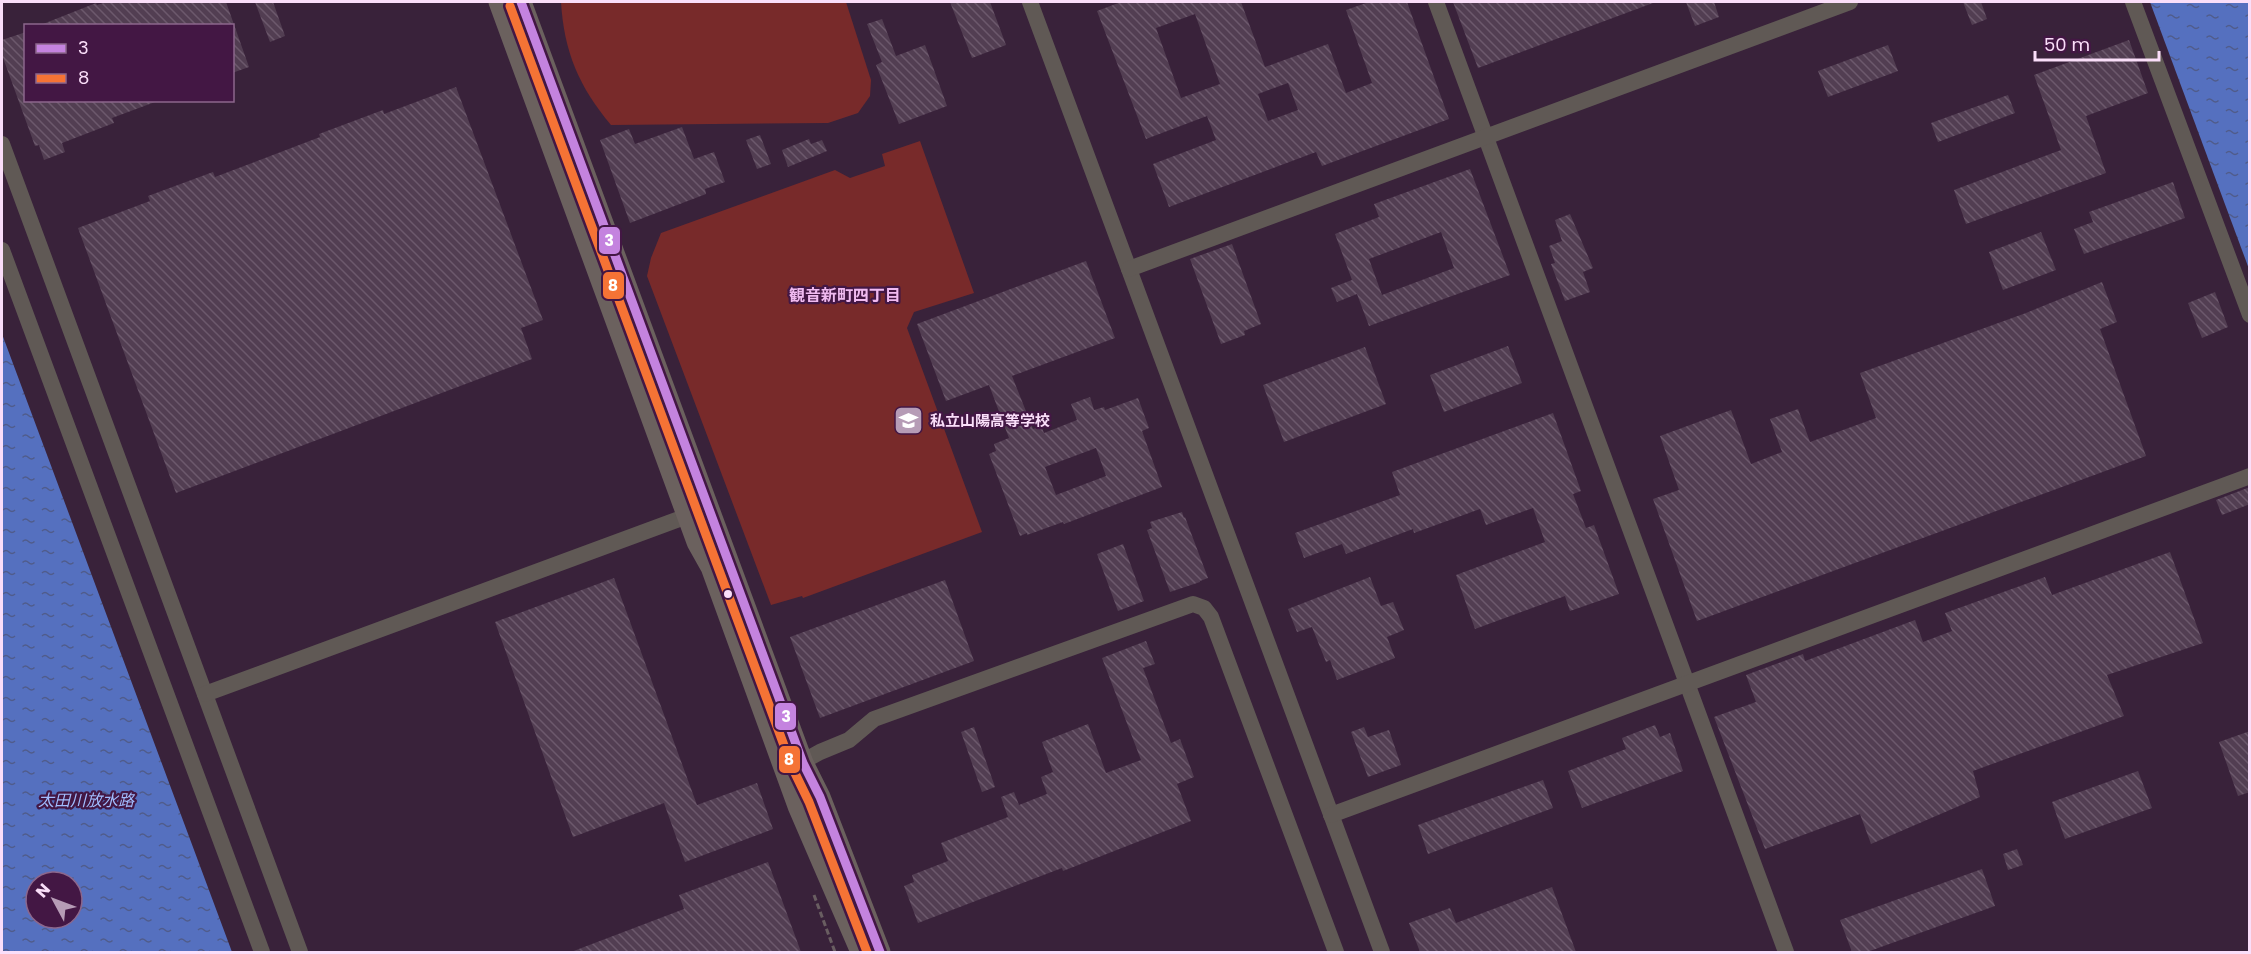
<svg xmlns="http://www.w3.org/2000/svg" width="2251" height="954" viewBox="0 0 2251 954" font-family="Poppins,'Noto Sans JP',sans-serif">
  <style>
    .pitch { fill: #782a2a }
    .water { fill: url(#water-ripples); fill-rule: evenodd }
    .building { fill: url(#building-back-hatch); fill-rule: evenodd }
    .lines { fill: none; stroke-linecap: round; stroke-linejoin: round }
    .path { stroke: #695e61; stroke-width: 3; stroke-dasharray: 6 3; stroke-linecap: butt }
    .minor { stroke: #605955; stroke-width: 16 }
    .major { stroke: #6b615e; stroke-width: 21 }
    .bus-1-casing { stroke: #431744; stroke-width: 14 }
    .bus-2-casing { stroke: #431744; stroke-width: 14 }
    .bus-1 { stroke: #c483df; stroke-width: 9 }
    .bus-2 { stroke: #f57335; stroke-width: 9 }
    .bus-dot { fill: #fadef9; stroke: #431744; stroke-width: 2 }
    .labels { text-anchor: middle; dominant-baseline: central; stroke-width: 4.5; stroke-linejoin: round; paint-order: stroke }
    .poi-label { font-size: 15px; font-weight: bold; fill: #fadef9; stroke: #431744; text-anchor: start }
    .neighbourhood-label { font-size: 16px; font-weight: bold; fill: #f0baf0; stroke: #431744 }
    .water-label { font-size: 16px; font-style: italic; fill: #a1bdfe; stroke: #431744 }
    .line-badge { stroke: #431744; stroke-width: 2 }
    .badge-label { font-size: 16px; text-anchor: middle; font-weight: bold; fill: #fff }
  </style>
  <defs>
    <pattern id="water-ripples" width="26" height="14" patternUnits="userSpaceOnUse" patternTransform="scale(1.5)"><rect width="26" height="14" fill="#5570bf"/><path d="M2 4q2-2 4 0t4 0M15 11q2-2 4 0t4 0" fill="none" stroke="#505c8b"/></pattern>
    <pattern id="building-back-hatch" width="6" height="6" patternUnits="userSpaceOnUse" patternTransform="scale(1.5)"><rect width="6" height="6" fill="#523e52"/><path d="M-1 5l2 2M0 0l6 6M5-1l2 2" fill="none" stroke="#6c596c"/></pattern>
  </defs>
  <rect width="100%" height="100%" fill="#39223a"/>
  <g class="pitch">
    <path d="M561,2H846L871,80L870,96L858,113L828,123L611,125C579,87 564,52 561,2Z"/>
    <polygon points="920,141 974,293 914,312 907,328 982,532 803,598 802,596 771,605 647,276 651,258 661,233 835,170 850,178 885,166 882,154"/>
  </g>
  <g class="water">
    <polygon points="2150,2 2249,2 2249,269"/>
    <path d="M2,334L232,952H2ZM36,882H72V918H36Z"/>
  </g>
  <g class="building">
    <polygon points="107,2 226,2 249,67 232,73 232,26 38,26 96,3 97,5"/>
    <polygon points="255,2 273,2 285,36 270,42"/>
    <polygon points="950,2 990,2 1006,45 972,58"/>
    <path d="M1121,2H1241L1265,67L1328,44L1346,93L1372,83L1346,10L1369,2H1407L1449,119L1322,166L1316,152L1169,207L1153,164L1216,140L1207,116L1146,139L1097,11ZM1195,14L1220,84L1181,98L1156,28ZM1288,83L1298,110L1268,121L1258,94Z"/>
    <polygon points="1453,2 1653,2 1653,3 1478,68"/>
    <polygon points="1686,2 1714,2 1719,17 1695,26"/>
    <polygon points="1963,2 1981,2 1987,19 1972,25"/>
    <polygon points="882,19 896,56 925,45 947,106 899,124 876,65 882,62 867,24"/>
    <polygon points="26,32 26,100 155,102 112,118 114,123 62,143 65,152 44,160 39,145 35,146 2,55 2,40"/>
    <polygon points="2129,40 2148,93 2086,116 2106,173 1966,224 1954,190 2061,150 2034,75"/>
    <polygon points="1888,45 1898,71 1828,97 1818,71"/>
    <polygon points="456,87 543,320 521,328 532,359 176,493 78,228 150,201 148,196 213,172 215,177 320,137 319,134 383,110 384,114"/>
    <polygon points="2008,95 2015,113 1938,142 1931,123"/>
    <polygon points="682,127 694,159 714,152 725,182 705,189 706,194 630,223 600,140 629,129 635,144"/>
    <polygon points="760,135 771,164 757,169 746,140"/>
    <polygon points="809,139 811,144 822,140 827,151 788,167 782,150"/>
    <path d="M1470,169L1510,275L1369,326L1357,294L1337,302L1331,288L1352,280L1335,234L1379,217L1374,204ZM1441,232L1454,268L1382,295L1369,259Z"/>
    <polygon points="2173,182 2185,218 2084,254 2074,229 2093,222 2089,212"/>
    <polygon points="1570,214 1593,268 1583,272 1590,292 1565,301 1551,264 1555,263 1549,246 1562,241 1555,220"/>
    <polygon points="2041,232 2056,270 2003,290 1989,252"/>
    <polygon points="1232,244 1261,324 1244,331 1245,335 1221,344 1190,259"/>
    <path d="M1086,261L1115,338L1012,376L1033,429L1041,426L1044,433L1077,420L1071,404L1090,397L1094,410L1104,407L1105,410L1138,398L1149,428L1142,431L1162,487L1064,524L1063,522L1027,535V533L1020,536L989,454L996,451L994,444L1009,438L989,385L946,401L917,324ZM1096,448L1106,476L1056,495L1045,467Z"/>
    <polygon points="2102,282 2117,322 2100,329 2146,456 1697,621 1653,499 1679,490 1660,436 1731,410 1751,464 1782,452 1770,419 1798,409 1810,442 1876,418 1860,373 2026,313"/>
    <polygon points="2215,292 2228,327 2202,338 2188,303"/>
    <polygon points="1508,346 1522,383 1444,412 1430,375"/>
    <polygon points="1365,347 1386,404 1284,442 1263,385"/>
    <polygon points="1553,413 1581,491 1573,494 1586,528 1594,525 1619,594 1570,611 1565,596 1475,629 1456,575 1545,542 1533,508 1486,525 1480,509 1414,533 1413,529 1346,554 1342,544 1304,558 1295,533 1400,495 1392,472"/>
    <polygon points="2250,487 2250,504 2222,515 2216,500"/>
    <polygon points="1182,512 1184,518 1185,517 1208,578 1200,581 1200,582 1170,592 1147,530 1152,528 1150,522"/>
    <polygon points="1123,544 1144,601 1118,611 1097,554"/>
    <polygon points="2170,552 2203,643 2107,675 2124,716 1973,771 1980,797 1871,844 1860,814 1765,849 1714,717 1756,702 1746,675 1803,654 1805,661 1915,620 1923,642 1952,631 1945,613 2045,577 2052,595"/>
    <polygon points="1370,577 1381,606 1393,602 1404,630 1387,637 1395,658 1337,680 1330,660 1326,662 1312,627 1297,632 1288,609"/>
    <polygon points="614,578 697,805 757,783 773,829 685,862 664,803 573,837 495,622"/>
    <polygon points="945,580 974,661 820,718 790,637"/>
    <polygon points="1146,641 1155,664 1143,668 1171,743 1180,739 1194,777 1177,784 1191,821 1063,871 1062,868 918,923 904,886 914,882 912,875 948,861 941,843 1008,817 1001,797 1014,792 1019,805 1047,794 1041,777 1053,772 1042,742 1088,724 1106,773 1141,760 1102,658"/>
    <polygon points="1655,725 1660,737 1670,733 1683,771 1582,808 1568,771 1626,749 1622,738"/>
    <polygon points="974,727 995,787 982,792 961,732"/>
    <polygon points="1364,727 1368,737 1389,730 1401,765 1368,777 1351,732"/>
    <polygon points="2250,731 2250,792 2238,796 2219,742"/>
    <polygon points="2138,771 2152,808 2065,839 2052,802"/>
    <polygon points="1543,780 1553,808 1428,854 1418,825"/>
    <polygon points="2017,849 2023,865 2008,870 2003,854"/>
    <polygon points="768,862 801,952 571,952 684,909 679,895"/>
    <polygon points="1982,869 1995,906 1867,952 1852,952 1840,920"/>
    <polygon points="1552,887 1576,952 1420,952 1409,923 1450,908 1456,923"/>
  </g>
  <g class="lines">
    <polyline class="path" points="814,895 835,952"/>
    <g class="minor">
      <polyline points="1030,2 1382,952"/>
      <polyline points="1436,2 1786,952"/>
      <polyline points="2133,2 2250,315"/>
      <polyline points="2,144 300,952"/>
      <polyline points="2,250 262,952"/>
      <polyline points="1129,269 1850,2"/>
      <polyline points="205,694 709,508"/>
      <polyline points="793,767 820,752 849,740 874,719 1193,604 1204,608 1211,617 1336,952"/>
      <polyline points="1331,815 2250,476"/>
    </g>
    <g class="major">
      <polyline points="499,2 697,542 711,567 798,806 861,952"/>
      <polyline points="521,2 803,763 820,797 880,952"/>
    </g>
    <defs>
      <polyline id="bus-1" points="521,2 803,763 820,797 880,952"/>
      <polyline id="bus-2" points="510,6 792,767 809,802 867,952"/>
    </defs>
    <use href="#bus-1" class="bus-1-casing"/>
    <use href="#bus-2" class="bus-2-casing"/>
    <use href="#bus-1" class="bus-1"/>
    <use href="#bus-2" class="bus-2"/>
  </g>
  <defs>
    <symbol id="school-square" viewBox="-11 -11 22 22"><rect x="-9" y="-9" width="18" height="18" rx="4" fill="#b69cb6" stroke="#431744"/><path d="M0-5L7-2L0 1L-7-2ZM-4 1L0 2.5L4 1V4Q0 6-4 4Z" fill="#fff"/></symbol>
  </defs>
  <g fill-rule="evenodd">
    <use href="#school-square" x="892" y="404" width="33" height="33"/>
  </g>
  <circle class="bus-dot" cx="728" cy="594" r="5"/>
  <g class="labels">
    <g class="poi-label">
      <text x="930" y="420">私立山陽高等学校</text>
    </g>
    <g class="neighbourhood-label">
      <text x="845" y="295">観音新町四丁目</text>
    </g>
    <g class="water-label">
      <text x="86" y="800">太田川放水路</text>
    </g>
  </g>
  <g class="line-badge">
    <rect x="598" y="226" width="23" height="29" rx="6" fill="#c483df"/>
    <rect x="602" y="271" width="23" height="29" rx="6" fill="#f57335"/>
    <rect x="774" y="702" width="23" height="29" rx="6" fill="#c483df"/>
    <rect x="778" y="745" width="23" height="29" rx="6" fill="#f57335"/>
  </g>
  <g class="badge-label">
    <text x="609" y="246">3</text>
    <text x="613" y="291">8</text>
    <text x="786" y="722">3</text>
    <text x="789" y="765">8</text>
  </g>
  <rect width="2251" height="954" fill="none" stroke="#fadef9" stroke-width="6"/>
  <rect x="24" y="24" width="210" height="78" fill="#431744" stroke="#8c678c" stroke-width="1.5"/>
  <rect x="36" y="44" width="30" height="9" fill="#c483df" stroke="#8c678c" stroke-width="1.5"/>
  <text x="78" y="54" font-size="18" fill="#fadef9">3</text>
  <rect x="36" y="74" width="30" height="9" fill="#f57335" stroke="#8c678c" stroke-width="1.5"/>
  <text x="78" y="84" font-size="18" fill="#fadef9">8</text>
  <g transform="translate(54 900) rotate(311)"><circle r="28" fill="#431744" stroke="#8c678c" stroke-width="1.5"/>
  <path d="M0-4.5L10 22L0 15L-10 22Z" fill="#b69cb6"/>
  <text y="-9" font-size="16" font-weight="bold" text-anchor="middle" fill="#fadef9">N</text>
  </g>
  <path d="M2035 51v9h124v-9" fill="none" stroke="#fadef9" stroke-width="3"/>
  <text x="2044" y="51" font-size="18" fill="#fadef9" stroke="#431744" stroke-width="4.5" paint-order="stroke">50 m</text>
</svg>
